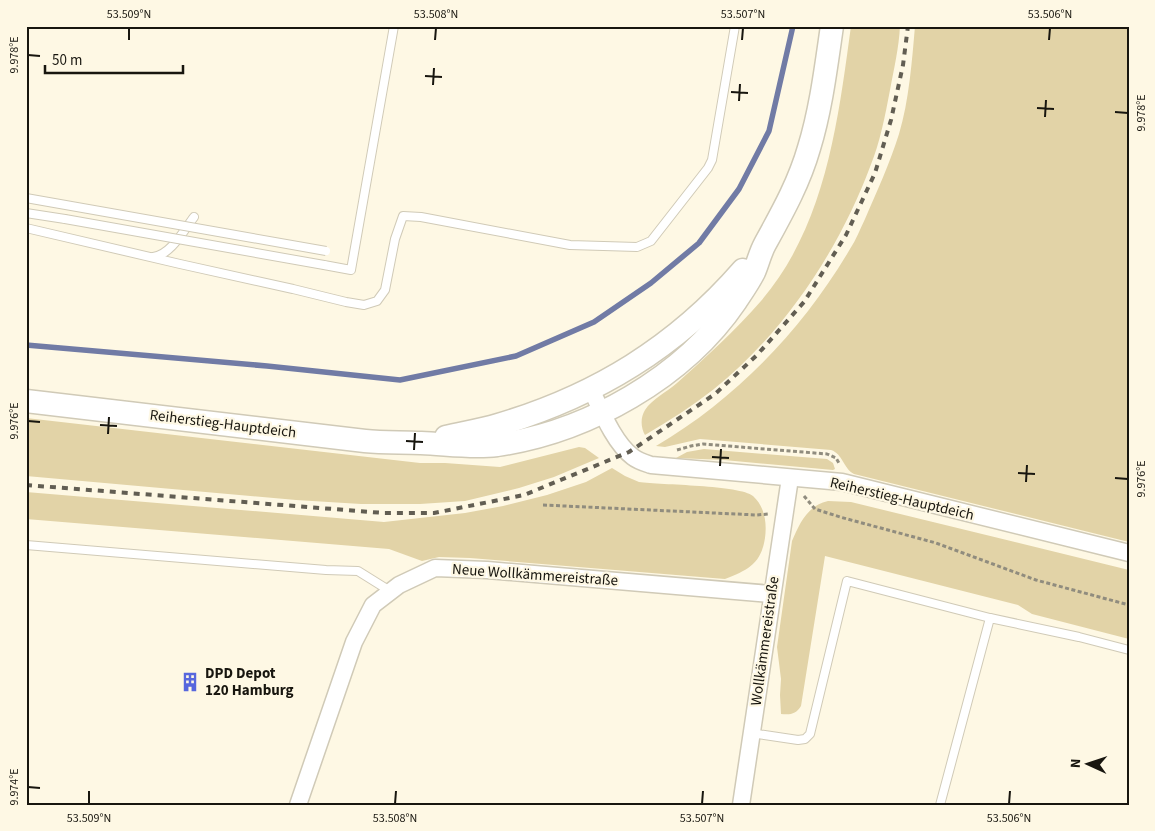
<svg xmlns="http://www.w3.org/2000/svg" width="1155" height="831" viewBox="0 0 1155 831" font-family="'Source Sans 3',sans-serif">
  <style>
    .green { fill: #e2d3a7 }
    .lines { fill: none; stroke-linecap: round; stroke-linejoin: round }
    .stream { stroke: #717ba5; stroke-width: 5.5 }
    .lane-casing { stroke: #d0cab7; stroke-width: 10 }
    .street-casing { stroke: #d0cab7; stroke-width: 19 }
    .secondary-casing { stroke: #d0cab7; stroke-width: 25 }
    .path { stroke: #908c7e; stroke-width: 3; stroke-dasharray: 4 2.5; stroke-linecap: butt }
    .lane { stroke: #fff; stroke-width: 8 }
    .street { stroke: #fff; stroke-width: 16 }
    .secondary { stroke: #fff; stroke-width: 22 }
    .rail { stroke: #625e53; stroke-width: 4; stroke-dasharray: 6 6; stroke-linecap: butt }
    .lane-bridge-casing { stroke: #d0cab7; stroke-width: 10; stroke-linecap: butt }
    .lane-bridge { stroke: #fff; stroke-width: 8 }
    .ticks { fill: none; stroke: #18160f; stroke-width: 2 }
    .labels { text-anchor: middle; dominant-baseline: central; stroke-width: 4.5; stroke-linejoin: round; paint-order: stroke }
    .street-label { font-size: 15px; fill: #18160f; stroke: #fef8e4 }
    .poi-label { font-size: 15px; font-weight: bold; fill: #18160f; stroke: #fef8e4; text-anchor: start }
    .neatline { fill: none; stroke: #18160f; stroke-width: 2 }
    .ticks-label { font-size: 12px; text-anchor: middle; fill: #18160f }
  </style>
  <rect width="100%" height="100%" fill="#fef8e4"/>
  <g class="green">
    <path d="M851,26H900C899,47 894,69 890,90C885,116 880,143 870,167C839,250 784,333 714,389C692,406 669,421 645,435C641,428 640,418 645,410C652,399 667,392 677,383C706,357 735,331 761,301C826,225 838,121 851,26Z"/>
    <path d="M915,26H1129V542L854,474C843,468 843,454 831,450L700,439L665,447L656,446C736,399 803,329 850,249C856,240 860,229 865,219C877,191 890,163 899,134C909,101 912,61 915,26Z"/>
    <polygon points="26,418 420,463 445,463 500,467 579,447 585,448 599,458 554,477 519,488 465,501 420,504 361,504 296,500 26,476"/>
    <polygon points="704,449 827,459 833,463 835,469 833,470 724,460 676,458 687,452"/>
    <path d="M612,468L625,476L639,482C661,485 740,485 753,496C765,507 767,523 765,538C761,564 748,570 725,579L470,558L439,557L422,561L389,549L26,519V492L384,522L465,513L503,506L547,495L586,482Z"/>
    <path d="M828,501L851,502L1129,570V639L1032,614L1018,605L825,556L801,706C796,714 791,715 781,714L780,695L781,679L777,647L792,541C800,523 807,506 828,501Z"/>
  </g>
  <g class="lines">
    <polyline class="stream" points="26,345 267,366 400,380 516,356 594,322 651,283 699,243 739,189 769,131 793,26"/>
    <defs>
      <g id="lane">
        <polyline points="26,213 65,219"/>
        <polyline points="26,228 180,264 293,289 346,302 364,305 377,301 385,290 395,239 403,216 421,217 570,245 637,247 651,241 708,168 712,160 735,26"/>
        <path d="M153,257C171,255 184,230 194,217"/>
        <polyline points="324,265 351,270 394,26"/>
        <polyline points="26,545 326,570 358,571 390,591"/>
        <polyline points="751,733 798,740 805,739 810,734 847,581 990,618"/>
        <polyline points="940,805 990,618 1079,637 1129,650"/>
      </g>
      <g id="street">
        <path d="M591,389C601,410 614,443 633,457C638,461 645,463 651,465L842,482L1129,553"/>
        <polyline points="298,805 354,642 373,605 399,585 435,568 487,570 771,594"/>
        <polyline points="741,805 790,478"/>
      </g>
      <g id="secondary">
        <path d="M26,401L365,441C384,443 403,442 421,443C447,444 471,448 497,445C587,432 684,378 736,301C742,292 749,282 754,272C758,263 760,253 765,244C782,213 799,183 809,148C821,109 826,67 832,26"/>
        <path d="M446,437C463,433 481,430 498,425C596,396 676,347 743,270"/>
      </g>
    </defs>
    <use href="#lane" class="lane-casing"/>
    <use href="#street" class="street-casing"/>
    <use href="#secondary" class="secondary-casing"/>
    <g class="path">
      <polyline points="677,450 691,446 703,444 827,454 836,458 840,465"/>
      <polyline points="804,496 815,509 840,517 936,543 1036,580 1129,605"/>
      <polyline points="543,505 757,515 768,514"/>
    </g>
    <use href="#lane" class="lane"/>
    <use href="#street" class="street"/>
    <use href="#secondary" class="secondary"/>
    <polyline class="rail" points="26,485 384,513 434,513 524,495 629,452 715,394 757,355 804,302 846,235 875,173 891,120 903,65 908,26"/>
    <defs>
      <g id="lane-bridge">
        <polyline points="26,198 326,251"/>
        <polyline points="65,219 324,265"/>
      </g>
    </defs>
    <use href="#lane-bridge" class="lane-bridge-casing"/>
    <use href="#lane-bridge" class="lane-bridge"/>
  </g>
  <path class="ticks" d="M129,40V28M435,40L436,28M742,40L743,28M1049,40L1050,28M28,55L40,56M425,76L442,77M433,85L434,68M731,92L748,93M739,101L740,84M1037,108L1054,109M1115,112L1128,113M1045,117L1046,100M28,421L40,422M100,425L117,426M108,434L109,417M406,441L423,442M414,450L415,433M712,457L729,458M720,466L721,449M1018,473L1035,474M1115,478L1128,479M1026,482L1027,465M28,787L40,788M89,804V791M395,804L396,791M702,804L703,791M1009,804L1010,791"/>
  <defs>
    <symbol id="building-bare" viewBox="-9 -9 18 18"><path d="M-4-6H4V6H1V3H-1V6H-4ZM-2.5-4.3h1.7v1.8h-1.7ZM.8-4.3h1.7v1.8H.8ZM-2.5-1h1.7V.8h-1.7ZM.8-1h1.7V.8H.8Z" fill="#5767dd" stroke="#fef8e4" stroke-width="2.5" paint-order="stroke"/></symbol>
  </defs>
  <g fill-rule="evenodd">
    <use href="#building-bare" x="176" y="668" width="28" height="28"/>
  </g>
  <g class="labels">
    <g class="street-label">
      <text transform="translate(223 424) rotate(7)">Reiherstieg-Hauptdeich</text>
      <text transform="translate(902 499) rotate(13)">Reiherstieg-Hauptdeich</text>
      <text transform="translate(535 575) rotate(4)">Neue Wollkämmereistraße</text>
      <text transform="translate(765 641) rotate(-82)">Wollkämmereistraße</text>
    </g>
    <g class="poi-label">
      <text x="205" y="673">DPD Depot<tspan x="205" dy="17">120 Hamburg</tspan></text>
    </g>
  </g>
  <rect width="1155" height="831" fill="none" stroke="#fef8e4" stroke-width="55"/>
  <g transform="translate(1088 764) rotate(273)" stroke="#fef8e4" stroke-width="4" paint-order="stroke">
  <path d="M0-4L9 19L0 12L-9 19Z" fill="#18160f"/>
  <text y="-8" font-size="14" font-weight="bold" text-anchor="middle" fill="#18160f">N</text>
  </g>
  <path d="M45 65v8h138v-8" fill="none" stroke="#18160f" stroke-width="2.5"/>
  <text x="52" y="65" font-size="15" fill="#18160f" stroke="#fef8e4" stroke-width="4" paint-order="stroke">50 m</text>
  <rect x="28" y="28" width="1100" height="776" class="neatline"/>
  <g class="ticks-label">
    <text x="129" y="18">53.509°N</text>
    <text x="436" y="18">53.508°N</text>
    <text x="743" y="18">53.507°N</text>
    <text x="1050" y="18">53.506°N</text>
    <text transform="translate(14 55) rotate(-90)" y="4">9.978°E</text>
    <text transform="translate(1141 113) rotate(-90)" y="4">9.978°E</text>
    <text transform="translate(14 421) rotate(-90)" y="4">9.976°E</text>
    <text transform="translate(1141 479) rotate(-90)" y="4">9.976°E</text>
    <text transform="translate(14 787) rotate(-90)" y="4">9.974°E</text>
    <text x="89" y="822">53.509°N</text>
    <text x="395" y="822">53.508°N</text>
    <text x="702" y="822">53.507°N</text>
    <text x="1009" y="822">53.506°N</text>
  </g>
</svg>
